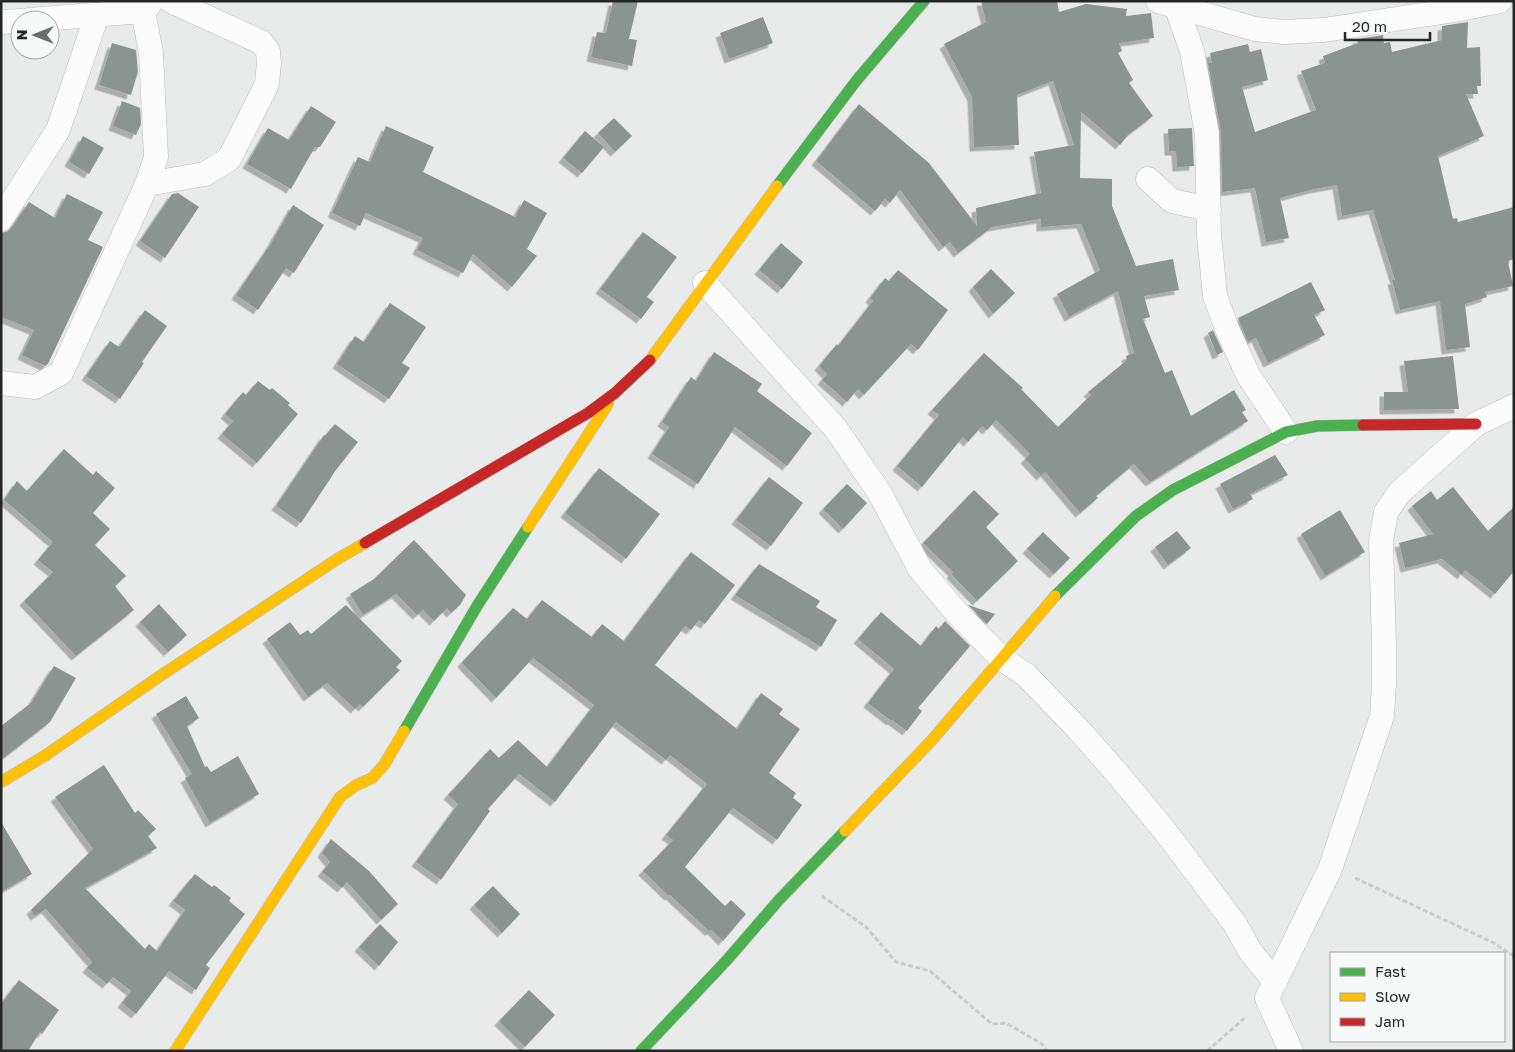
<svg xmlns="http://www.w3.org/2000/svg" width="1515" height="1052" font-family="'Golos Text',sans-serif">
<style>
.building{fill:#8c9491;filter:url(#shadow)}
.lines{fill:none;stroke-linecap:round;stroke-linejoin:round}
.street-casing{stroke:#babcbb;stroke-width:25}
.fast-casing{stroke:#babcbb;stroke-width:12}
.slow-casing{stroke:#babcbb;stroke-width:12}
.jam-casing{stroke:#babcbb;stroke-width:12}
.path{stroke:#cacbcb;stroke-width:3;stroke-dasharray:5 2.5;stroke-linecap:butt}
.street{stroke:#fcfcfc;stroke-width:24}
.fast{stroke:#4caf50;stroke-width:11}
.slow{stroke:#ffc107;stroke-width:11}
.jam{stroke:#c62828;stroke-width:11}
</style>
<defs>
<filter id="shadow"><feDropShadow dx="-4.5" dy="4.5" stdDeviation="0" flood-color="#0004"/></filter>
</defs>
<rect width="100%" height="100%" fill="#e9ebea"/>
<path class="building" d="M613 1H638L629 39 637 40 632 66 591 57 597 32 606 33Z
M981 1H1057L1059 12 1086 4 1127 9 1126 16 1151 13 1154 38 1119 43 1122 51 1118 53 1133 80 1129 83 1153 116 1128 135 1120 145 1081 112 1080 178 1112 179V206L1136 266 1173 259 1179 290 1144 296 1150 317 1143 319 1165 373 1172 370 1191 416 1234 390 1246 410 1242 412 1248 421 1150 482 1134 464 1096 496 1098 498 1080 513 1045 472 1041 476 1025 459 1030 454 996 420 987 430 982 426 968 442 963 437 922 487 897 466 939 415 932 410 984 353 1023 388 1021 389 1058 427 1091 395 1088 392 1127 360 1126 356 1134 353 1118 291 1069 317 1057 294 1100 270 1081 224 1041 227V219L992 227 958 253 950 242 943 247 900 190 890 203 885 199 875 211 816 161 859 104 929 163 977 226 976 208 1041 193 1034 152 1074 145 1053 81 1017 95 1019 145 974 147 972 97 944 44 986 22Z
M763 17 773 43 729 59 720 33Z
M1468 22 1467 48 1480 47 1481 86H1477L1478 94H1466L1484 136 1438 156 1453 219 1457 218 1458 222 1514 207V259L1508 261 1513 286 1485 292 1487 297 1465 304 1470 347 1446 350 1440 301 1400 310 1392 280H1395L1373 210 1342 216 1337 185 1314 189 1280 198 1289 238 1266 242 1255 188 1222 192 1221 132 1208 63H1212L1210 53 1248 44 1250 52 1261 49 1268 80 1242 87 1255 132 1316 110 1301 71 1325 63 1323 56 1358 43 1357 39 1383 35 1384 43 1390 42 1392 52 1442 40V26Z
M112 43 136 50 138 72 131 95 99 85Z
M122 101 140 108 141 124 136 135 113 126Z
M311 106 336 122 320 147H315L291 189 247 164 268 128 289 140Z
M614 118 632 136 615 152 598 133Z
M386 126 434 147 423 172 515 217 524 200 547 213 527 249 537 256 512 287 473 254 463 273 417 250 423 238 366 213 360 226 332 213 358 157 370 162Z
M1192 128 1194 166 1177 167 1176 151H1169L1168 129Z
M585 131 604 147 582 173 563 158Z
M83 136 104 148 89 174 69 162Z
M178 193 199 207 165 258 140 241 172 194Z
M67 194 103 212 88 240 103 247 48 364 45 366 22 355 34 330 1 317V233L8 231 12 227 29 202 55 218Z
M293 205 324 225 294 273 286 268 258 310 236 295 270 245Z
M643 232 677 257 647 297 654 302 641 319 600 289Z
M781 243 803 262 782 289 759 270Z
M991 269 1015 293 993 314 973 287Z
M898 270 948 310 918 350 911 344 864 395 858 389 847 402 822 380 827 374 819 366 837 344 838 346 873 301 870 298 885 278 889 281Z
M1311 282 1325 310 1314 315 1325 335 1268 363 1256 338 1248 342 1238 318Z
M390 303 426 327 402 363 410 368 389 399 337 364 355 336 364 342Z
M145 310 167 326 142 362 144 363 120 399 86 376 110 341 119 347Z
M1213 330 1223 352 1217 355 1208 333Z
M714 352 762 384 757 391 812 433 787 466 735 427 698 484 652 454 669 427 662 422 691 377 696 381Z
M1453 356 1459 409 1384 410V392H1408L1404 361Z
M258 381 270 390 272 388 290 403 288 405 298 414 257 463 222 434 233 421 225 414 243 392 246 395Z
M335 424 358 442 336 470 301 523 276 506 324 435 325 436Z
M64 449 93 475 96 471 115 488 93 513 110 529 95 545 126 576 115 586 134 610 76 656 24 601 53 572 38 560 53 542 4 500 17 481 27 491Z
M1275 455 1288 475 1250 494 1253 499 1233 509 1220 484Z
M599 468 660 514 626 559 565 513Z
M769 477 803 503 771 546 736 520Z
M847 484 867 503 843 529 823 509Z
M1453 487 1488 531 1514 507V571L1495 594 1465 570 1462 575 1442 559 1405 568 1399 543 1433 534 1412 506 1431 491 1437 500Z
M974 490 999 514 986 527 1018 561 977 601 951 574 953 572 923 543Z
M1340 510 1365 552 1325 576 1301 534Z
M1177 531 1191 548 1168 565 1155 547Z
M1043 532 1070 558 1054 574 1027 549Z
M414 540 466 595 460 605 451 613 447 608 434 621 423 610 417 615 396 594 363 615 350 594 374 579Z
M691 552 735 585 705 624 699 620 691 630 685 626 655 665 737 729 761 693 783 709 779 714 800 729 769 773 796 793 793 798 802 805 777 840 733 808 685 867 725 906 731 900 746 914 723 941 712 930 709 931 670 895 669 896 643 871 673 840 666 835 707 784 670 755 666 760 616 722 555 802 519 774 488 809 490 811 441 880 416 862 458 804 448 795 490 749 499 758 518 740 547 767 594 705 533 658 496 698 462 663 463 661 513 608 527 619 542 600 592 637 602 624 624 641Z
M759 564 820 601 816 607 837 620 821 647 735 595Z
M159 604 187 635 168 652 140 622Z
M346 605 402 661 396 667 400 670 363 707 360 704 355 709 327 683 308 697 267 639 290 622 300 635 308 630 311 634Z
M968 605 995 614 987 624Z
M881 612 921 646 936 626 939 629 945 621 970 646 918 708 922 711 907 731 892 720 891 721 868 703 894 669 858 639Z
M54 666 76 678 50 722 1 760V726L31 703Z
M186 696 199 718 187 726 205 767 207 766 211 772 238 756 259 794 210 823 185 778 192 774 156 714Z
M104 765 135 813 138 810 156 829 148 836 157 848 85 888 145 949 149 944 157 951 185 910 173 901 195 874 212 887 214 885 231 898 229 901 245 914 206 965 210 968 196 990 169 971 136 1014 122 1003 131 991 113 977 107 984 87 968 92 962 46 909 35 916 31 910 93 849 55 797Z
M1 822 32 874 1 892Z
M331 839 369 871 398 904 381 920 347 882 342 888 322 872 330 862 322 853Z
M493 886 520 914 502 933 474 905Z
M380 924 398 942 379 966 359 947Z
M19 980 59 1010 42 1034 40 1032 28 1051H1V1004Z
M529 990 555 1015 525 1047 499 1021Z"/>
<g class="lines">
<g class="street-casing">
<path id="street" d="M1158 1 1255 29 1284 32 1324 30 1455 10 1500 1
M1176 6 1192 51 1207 134 1209 235 1215 296 1228 331 1248 375 1286 432
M29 20 143 11 152 1
M1 22 20 21
M1148 179 1172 201 1209 209
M147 184 205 174 229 159 267 84 269 63 268 51 261 42 171 1
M1 219 58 130 97 15
M705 283 836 429 879 492 920 569 955 611 1001 658 1026 675 1079 730 1116 772 1165 831 1235 924 1250 951 1275 982
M1 383 35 387 61 373 147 184 156 157 151 53 143 11
M1291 1051 1267 998 1330 869 1382 716 1384 684V646L1381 541 1386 512 1399 493 1476 424 1514 406"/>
</g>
<g class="fast-casing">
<path id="fast" d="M777 186 856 81 924 1
M1055 596 1136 516 1173 490 1286 432 1317 426 1363 425
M404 731 477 606 528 527
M641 1051 727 960 778 901 845 831"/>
</g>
<g class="slow-casing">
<path id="slow" d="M650 360 777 186
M528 527 608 404
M1 782 46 755 160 676 339 558 365 543
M845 831 932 740 1055 596
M175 1051 340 797 355 786 372 778 384 765 404 731"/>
</g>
<g class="jam-casing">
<path id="jam" d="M1363 425 1476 424
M365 543 588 413 615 393 650 360"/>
</g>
<path class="path" d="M1355 878 1492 942 1514 956
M822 896 866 927 896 962 930 971 992 1024 1006 1023 1042 1044 1047 1051
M1207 1051 1246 1017"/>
<use href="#street" class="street"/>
<use href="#fast" class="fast"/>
<use href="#slow" class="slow"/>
<use href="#jam" class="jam"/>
</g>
<rect width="1515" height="1052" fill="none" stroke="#252626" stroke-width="5"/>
<rect x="1330" y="952" width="175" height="90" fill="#f5f9f8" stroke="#a2a5a4"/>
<rect x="1340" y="968" width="25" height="8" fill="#4caf50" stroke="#a2a5a4"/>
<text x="1375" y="977" font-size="15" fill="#252626">Fast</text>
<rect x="1340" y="993" width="25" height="8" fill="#ffc107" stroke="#a2a5a4"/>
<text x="1375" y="1002" font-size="15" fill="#252626">Slow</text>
<rect x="1340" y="1018" width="25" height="8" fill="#c62828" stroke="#a2a5a4"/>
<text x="1375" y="1027" font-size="15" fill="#252626">Jam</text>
<g transform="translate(35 35) rotate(270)"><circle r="24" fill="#f5f9f8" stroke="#a2a5a4"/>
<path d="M0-4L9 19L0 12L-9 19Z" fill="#6a6b6b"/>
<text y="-8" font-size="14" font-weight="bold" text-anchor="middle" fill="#252626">N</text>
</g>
<path d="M1345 32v8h85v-8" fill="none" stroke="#252626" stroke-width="2.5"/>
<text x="1352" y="32" font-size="15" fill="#252626" stroke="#f5f9f8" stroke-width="4" paint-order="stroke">20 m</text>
</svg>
